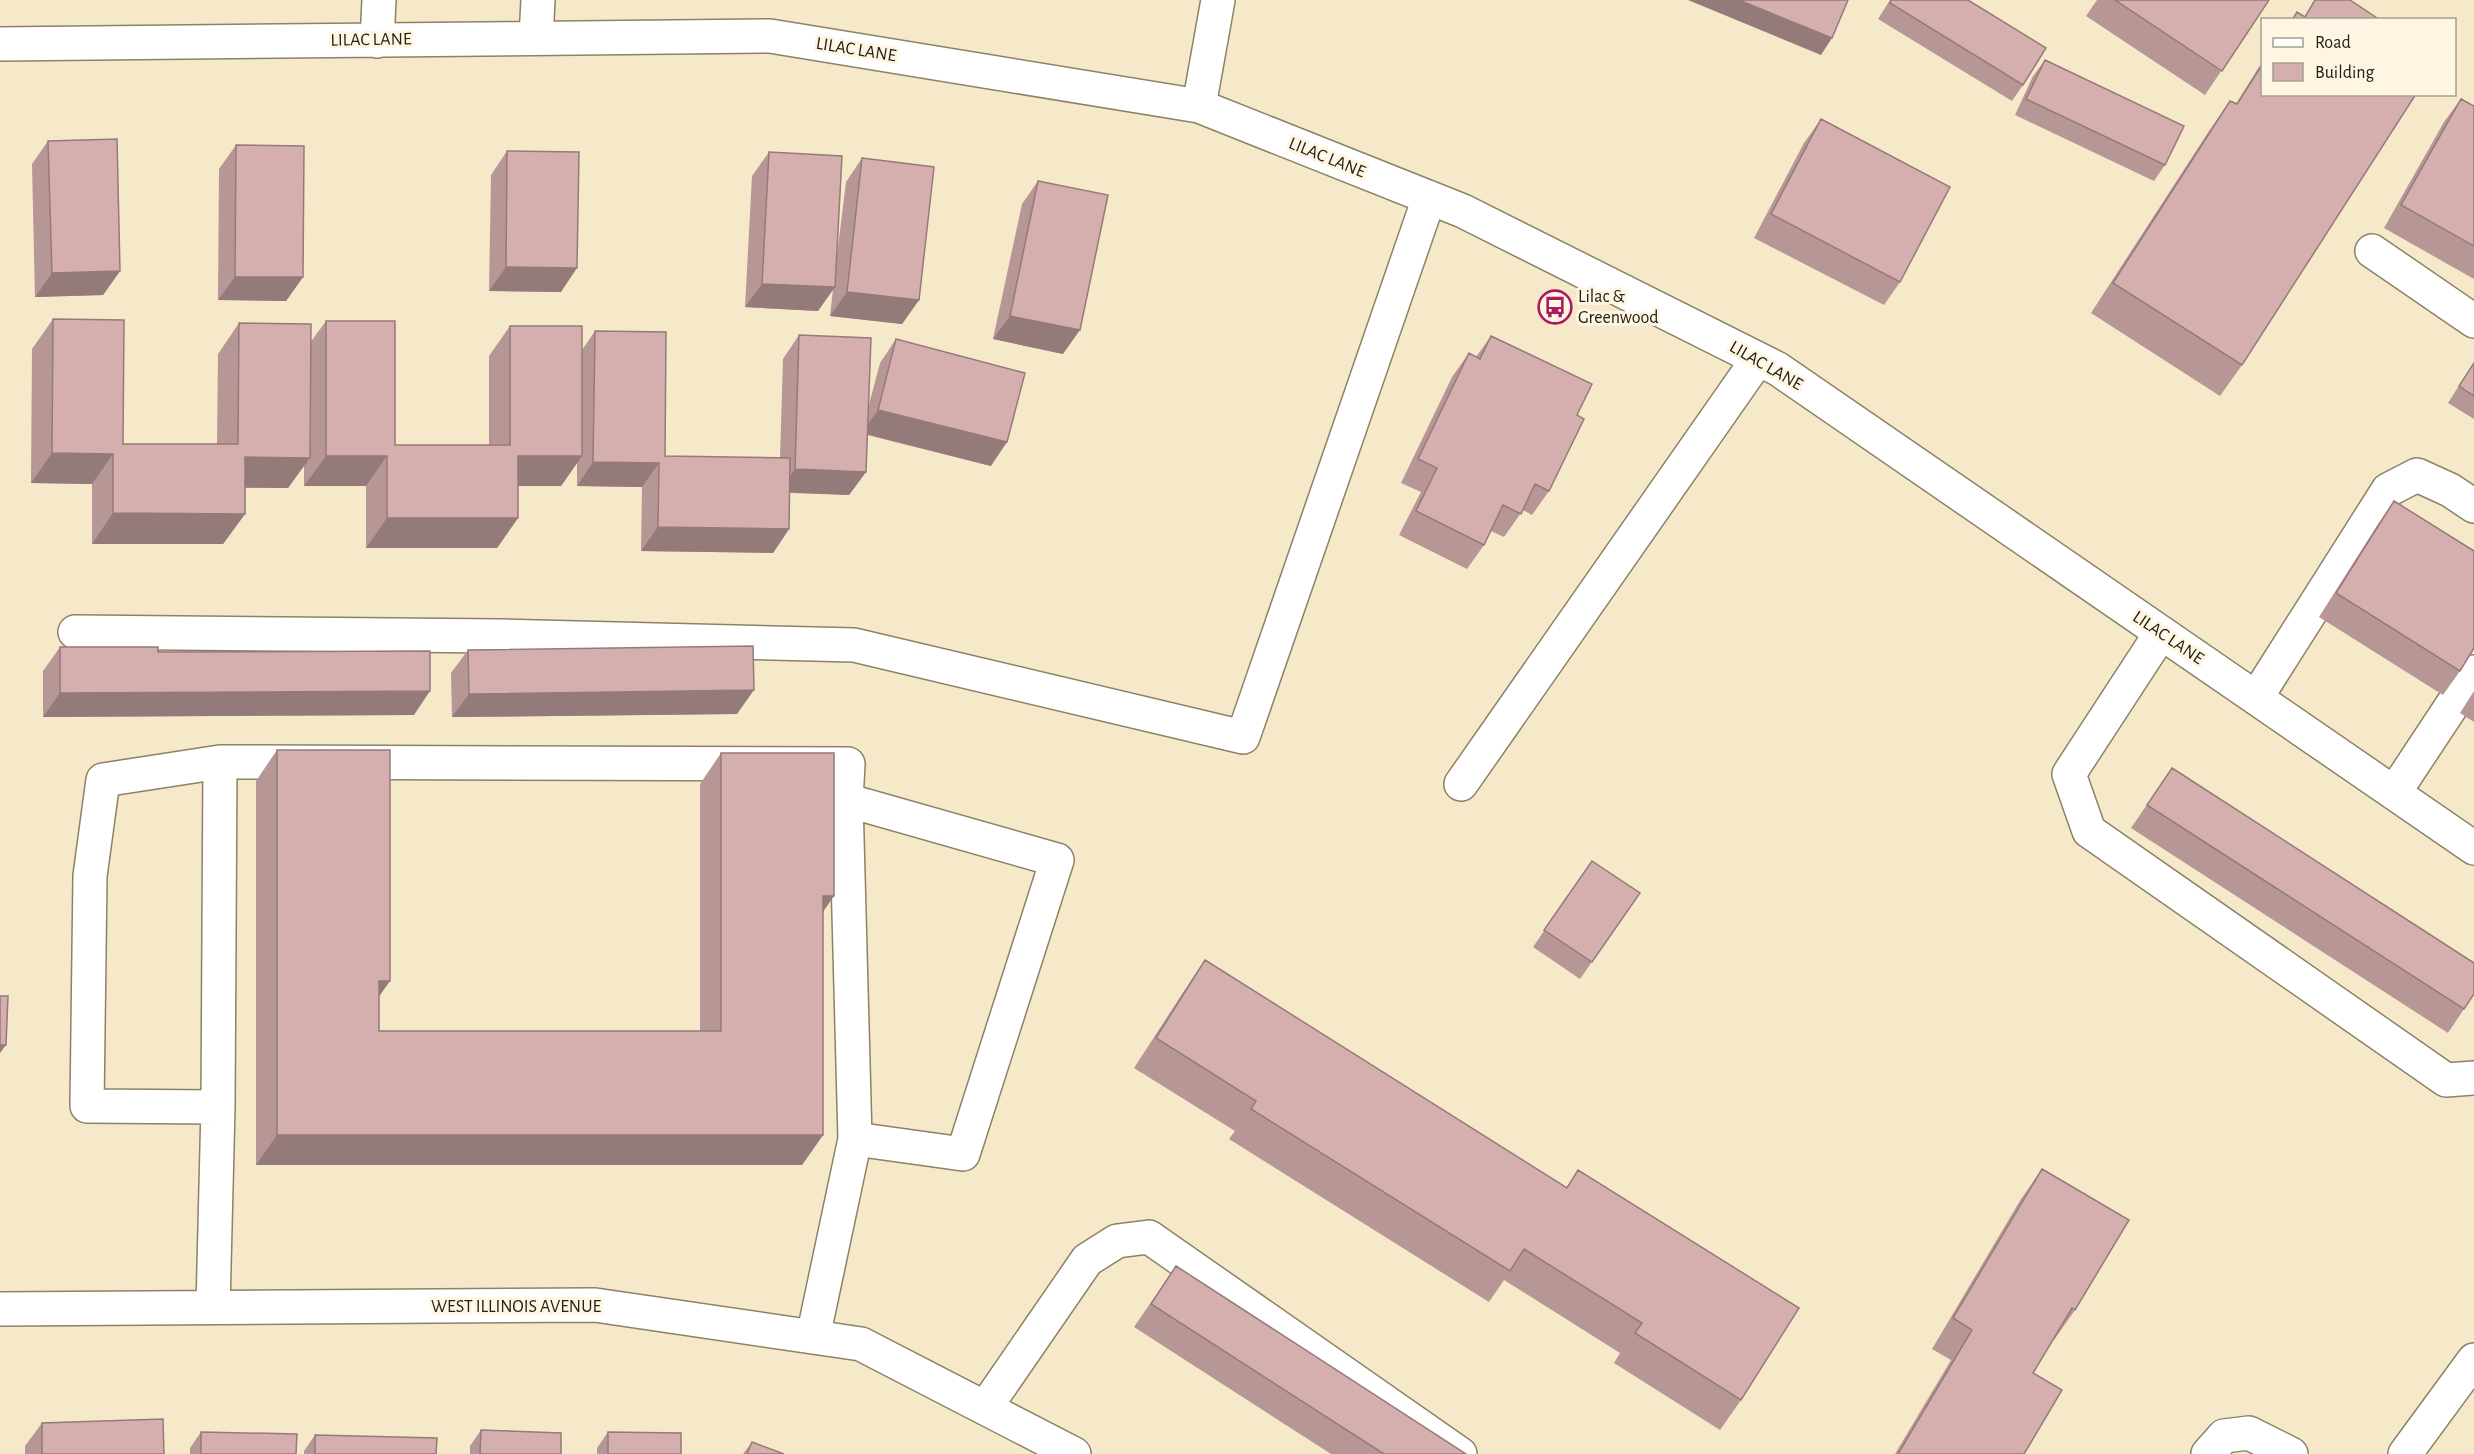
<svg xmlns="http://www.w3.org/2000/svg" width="2474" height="1454" font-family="'Alegreya Sans',sans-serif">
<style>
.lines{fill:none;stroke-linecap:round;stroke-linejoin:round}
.minor-casing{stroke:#8c8265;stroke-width:36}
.minor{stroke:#fff;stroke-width:33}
.wall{fill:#b79696}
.shaded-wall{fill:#957a7a}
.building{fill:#d5afae;stroke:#957a7a;stroke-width:1.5}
.labels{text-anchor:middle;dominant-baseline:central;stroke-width:6;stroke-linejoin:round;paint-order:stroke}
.street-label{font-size:18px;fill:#242014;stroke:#fef6e3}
.poi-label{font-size:18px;fill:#242014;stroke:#fef6e3;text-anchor:start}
</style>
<rect width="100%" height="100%" fill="#f5e9c9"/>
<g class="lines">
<g class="minor-casing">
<path id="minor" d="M536 38 538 0
M377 41 379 0
M0 44 770 36 1199 106 1463 211 1778 369 2474 848
M1199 106 1218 0
M2372 251 2474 321
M75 632 501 636 854 645 1243 737 1429 198
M2161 633 2069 774 2089 831 2446 1080 2474 1078
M2256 698 2388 490 2417 475 2450 490 2474 506
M1461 784 1758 359
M2394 793 2474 672
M218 1107 87 1106 90 876 103 780 220 762
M213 1307 218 1107 220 762 848 764 846 800
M0 1309 595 1305 861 1344 1074 1454
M813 1337 855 1139 963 1154 1057 860 846 800 855 1139
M985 1408 1087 1260 1117 1241 1149 1237 1460 1454
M2208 1454 2224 1436 2249 1433 2291 1454
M2405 1454 2474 1360"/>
</g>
<use href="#minor" class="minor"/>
</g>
<path class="wall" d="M1890 0H1968L2023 85 2012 101 1878 19Z
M2097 0H2269L2205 95 2086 16Z
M2045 60 2165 165 2154 181 2015 115 2033 76Z
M2262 62V94L2242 365 2220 396 2091 313 2209 131 2230 101 2236 104Z
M2461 99 2474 106V279L2384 228 2444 122Z
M1821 119 1900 282 1884 305 1754 238 1804 143Z
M48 141 120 271 103 295 35 297 32 164Z
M236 145 303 277 286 301 218 300 219 169Z
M507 151 561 292 489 291 491 175Z
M769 152 835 271 846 182 862 158 919 300 902 324 830 316 833 289 818 311 745 307 752 176Z
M1038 181 1063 354 993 339 1022 204Z
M53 319 123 444H217L218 354 239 323 310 343 326 321 395 445H489V356L510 326 582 350 595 331 665 456 780 458 783 359 799 335 868 408 880 363 896 339 991 466 867 435 866 472 849 495 790 493 789 529 773 553 641 551 642 487 577 486V463L561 486H518V518L497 548H366V486H304V465L288 488H245V514L223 544H92V484L31 483 32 349Z
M1491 336 1577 415 1549 491 1532 515 1523 510 1504 537 1491 531 1484 545 1467 569 1399 535 1421 492 1401 483 1452 377 1469 353 1476 357Z
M2474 362V419L2448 403Z
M2394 501 2460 671 2443 695 2319 617 2378 524Z
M60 647 158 652 414 715 43 717V671Z
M468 650 737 714 452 717 451 673Z
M2474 691V722L2460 713Z
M277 750 379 997V1031H700V784L721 753 823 912V1135L802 1165H256V781Z
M2172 768 2464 1009 2448 1033 2131 828Z
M1592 861 1640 893 1580 979 1533 947Z
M1205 960 1566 1188 1578 1170 1741 1400 1720 1430 1614 1363 1620 1353 1504 1280 1489 1302 1229 1139 1235 1131 1134 1068 1184 991Z
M2042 1169 2075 1310 2054 1340H2053L2033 1373 2024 1454H1895L1951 1360 1932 1349 2021 1199Z
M1176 1266 1466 1454H1331L1134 1327Z
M42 1423 164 1454H25V1446Z
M481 1430 561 1454H470V1446Z
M201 1432 296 1454H190V1448Z
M608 1432 681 1454H597V1448Z
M315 1435 436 1454H304V1451Z
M752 1442 784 1454H743Z"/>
<path class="shaded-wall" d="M1688 0H1739L1832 38 1821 55Z
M506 267 577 268 561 292 489 291Z
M120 271 103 295 35 297 52 273Z
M235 277H303L286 301 218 300Z
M762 284 835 287 818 311 745 307Z
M847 292 919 300 902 324 830 316Z
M1010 316 1080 330 1063 354 993 339Z
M878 410 1007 442 991 466 862 433Z
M52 453 113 454 92 484 31 483Z
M326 456H387L366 486H304Z
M518 456H582L561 486H497Z
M245 457 310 458 288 488 224 487Z
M593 462 659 463 642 487 577 486Z
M795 469 866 472 849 495 779 492Z
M113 513 245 514 223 544H92Z
M387 518H518L497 548H366Z
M658 527 789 529 773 553 641 551Z
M754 690 737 714 452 717 469 694Z
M430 691 414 715 43 717 60 693Z
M823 896H834L813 926Z
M379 981H390L369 1011Z
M0 1045H6L0 1053Z
M277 1135H823L802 1165H256Z"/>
<path class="building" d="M1739 0H1848L1832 38Z
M1891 0H1968L2046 48 2023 85 1890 3Z
M2115 0H2269L2222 71Z
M2315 0H2350L2380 20H2292L2297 12 2305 17Z
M2045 60 2184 126 2165 165 2026 99Z
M2262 65V94H2416L2242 365 2113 283 2230 101 2237 104Z
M2461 99 2474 106V246L2401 205Z
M1821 119 1950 187 1900 282 1771 214Z
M117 139 120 271 52 273 48 141Z
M236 145 304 146 303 277H235Z
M507 151 579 152 577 268 506 267Z
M769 152 842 156 835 287 762 284Z
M862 158 934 167 919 300 847 292Z
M1038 181 1108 195 1080 330 1010 316Z
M53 319 124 320 123 444H238L239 323 311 324 310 458 245 457V514L113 513V454L52 453Z
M326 321H395V445H510V326H582V456H518V518H387V456H326Z
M595 331 666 332 665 456 790 458 789 529 658 527 659 463 593 462Z
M799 335 871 338 866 472 795 469Z
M1491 336 1592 384 1577 415 1584 419 1549 491 1535 484 1521 514 1503 505 1484 545 1416 511 1437 468 1418 459 1469 353 1480 359Z
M896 339 1025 373 1007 442 878 410Z
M2474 363V396L2459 386Z
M2394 501 2474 551V648L2460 671 2336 593Z
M753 646 754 690 469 694 468 650Z
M60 647H158V652L430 651V691L60 693Z
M277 750H390V981H379V1031H721V753H834V896H823V1135H277Z
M2172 768 2474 963V994L2464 1009 2147 805Z
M1592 861 1640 893 1592 962 1544 930Z
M1205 960 1567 1188 1578 1170 1799 1308 1741 1400 1635 1333 1642 1323 1524 1249 1510 1271 1251 1109 1256 1101 1156 1038Z
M0 996H8L6 1045H0Z
M2042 1169 2129 1220 2075 1310 2072 1308 2033 1373 2062 1390 2024 1454H1898L1972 1330 1953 1318Z
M1176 1266 1466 1454H1384L1151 1304Z
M163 1419 164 1454H42V1423Z
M481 1430 561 1433V1454H480Z
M201 1432 297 1434 296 1454H201Z
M608 1432 681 1433V1454H608Z
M315 1435 437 1438 436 1454H315Z
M752 1442 784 1454H747Z"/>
<defs>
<g id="bus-ring" transform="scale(1.725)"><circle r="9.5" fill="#fef6e3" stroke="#a91c5e" stroke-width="1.5"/><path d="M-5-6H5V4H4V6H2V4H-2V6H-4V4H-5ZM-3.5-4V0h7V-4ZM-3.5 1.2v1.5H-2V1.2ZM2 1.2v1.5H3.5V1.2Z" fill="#a91c5e"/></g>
</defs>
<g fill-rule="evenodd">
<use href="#bus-ring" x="1555" y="307"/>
</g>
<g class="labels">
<g class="street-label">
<text transform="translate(371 40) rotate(-1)">LILAC LANE</text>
<text transform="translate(856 50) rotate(9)">LILAC LANE</text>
<text transform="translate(1327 158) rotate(22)">LILAC LANE</text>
<text transform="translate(1766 366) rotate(30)">LILAC LANE</text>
<text transform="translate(2168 638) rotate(34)">LILAC LANE</text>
<text x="516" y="1307">WEST ILLINOIS AVENUE</text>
</g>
<g class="poi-label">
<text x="1578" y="297">Lilac &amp;<tspan x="1578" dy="21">Greenwood</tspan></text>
</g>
</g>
<rect x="2261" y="18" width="195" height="78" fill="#fef6e3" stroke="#a7a090" stroke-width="1.5"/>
<rect x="2273" y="38" width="30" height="9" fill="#ffffff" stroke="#a7a090" stroke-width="1.5"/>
<text x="2315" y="48" font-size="18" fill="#242014">Road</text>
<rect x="2273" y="63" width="30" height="18" fill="#d5afae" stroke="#a7a090" stroke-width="1.5"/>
<text x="2315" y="78" font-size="18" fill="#242014">Building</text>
</svg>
